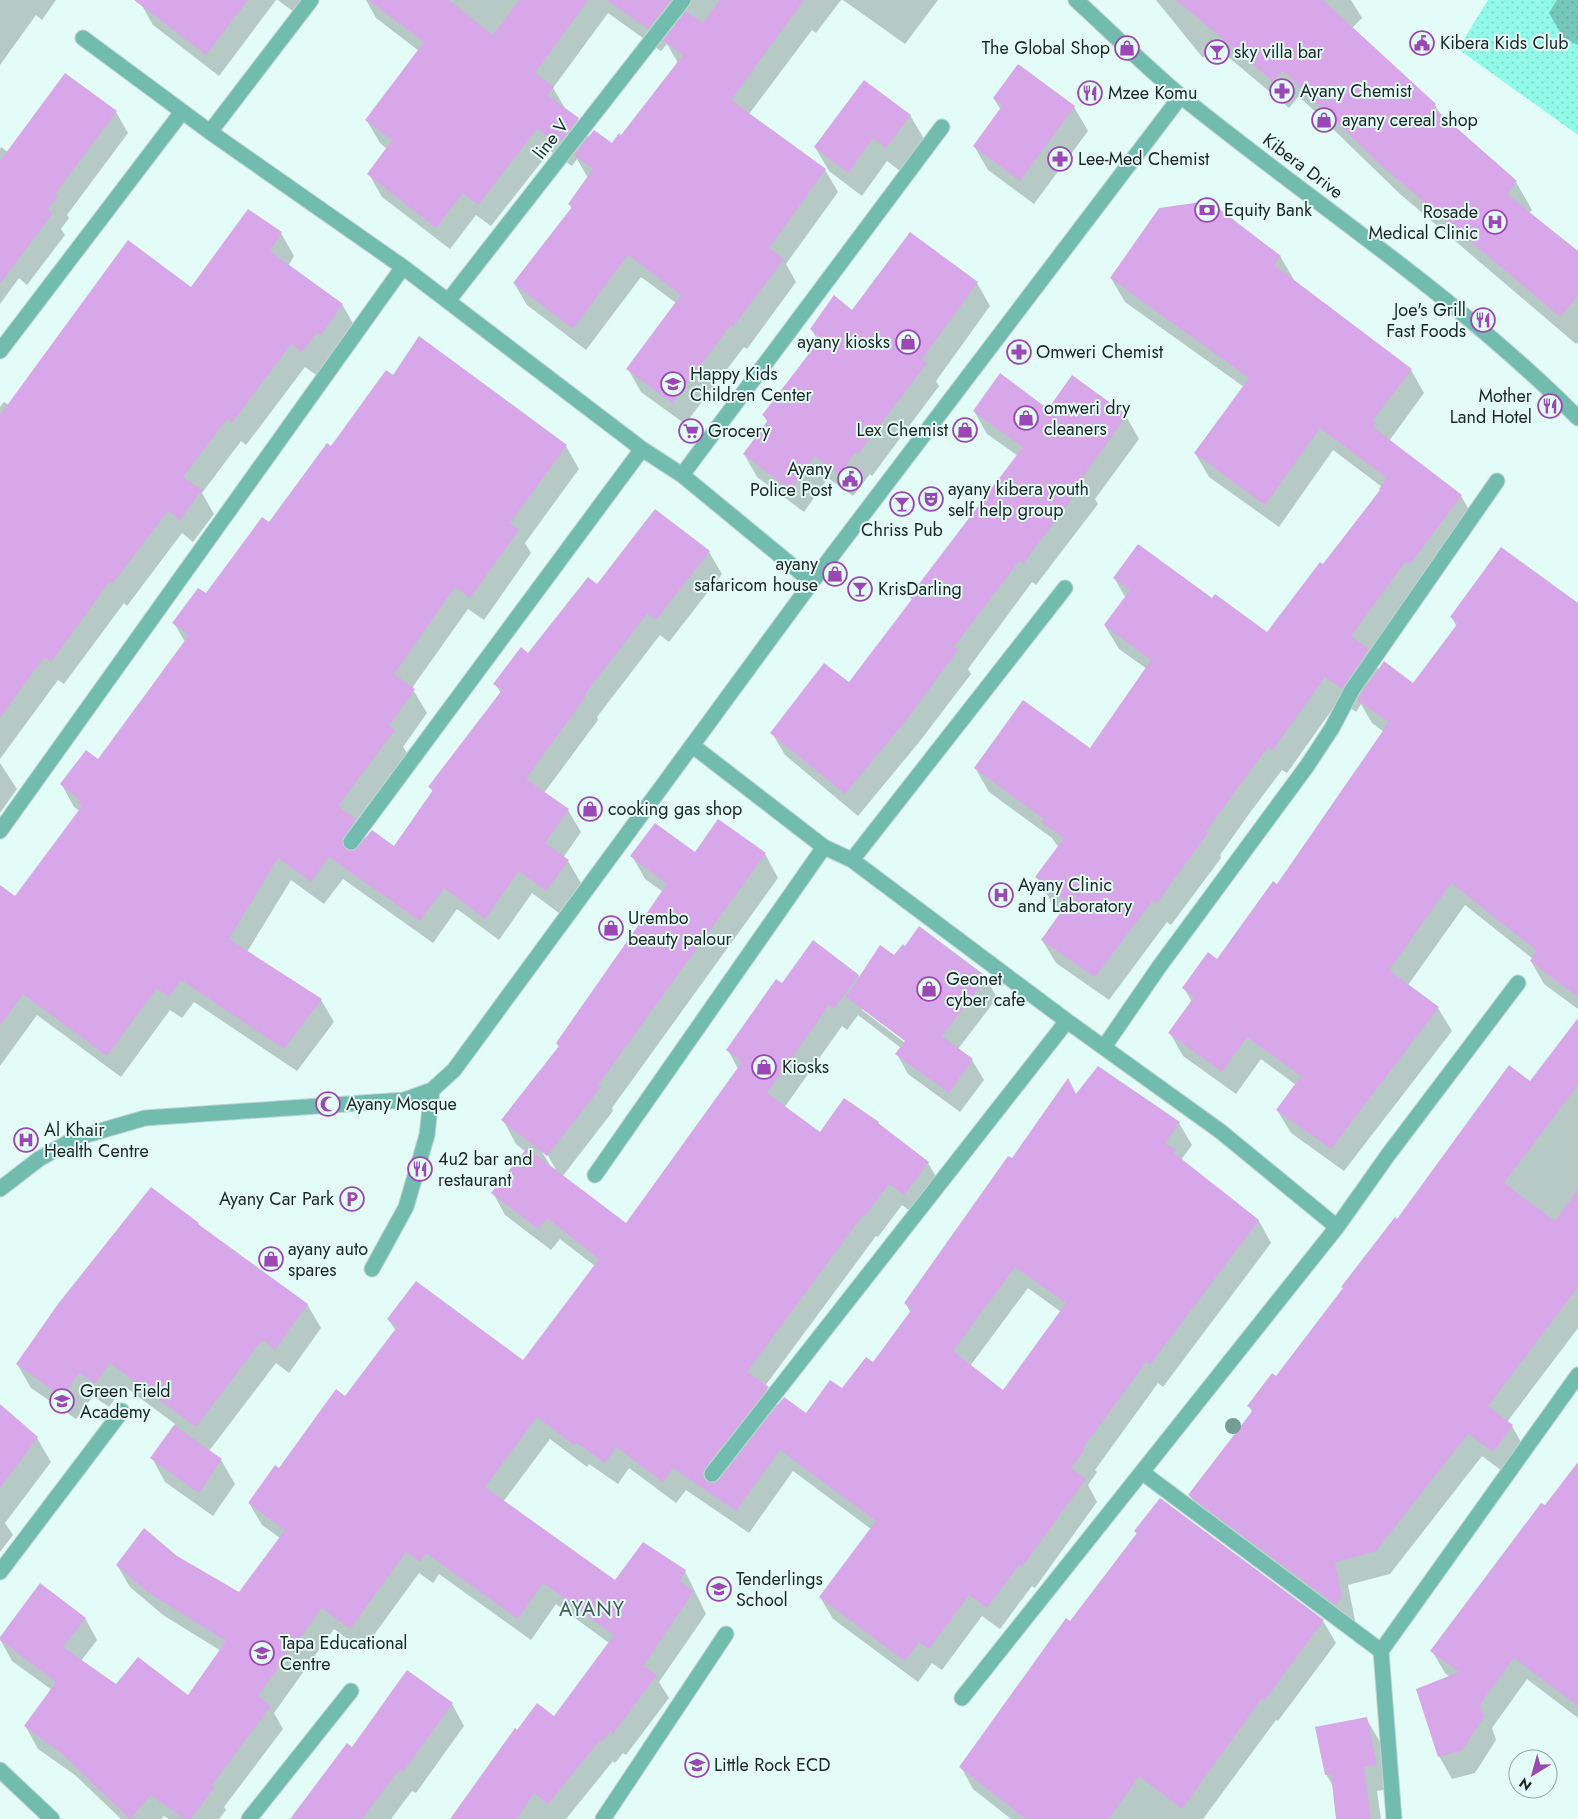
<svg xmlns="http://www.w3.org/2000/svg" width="1578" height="1819" font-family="Jost,sans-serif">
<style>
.park{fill:url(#park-dots)}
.shadow{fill:#0003;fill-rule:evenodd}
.building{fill:#d8a7ea;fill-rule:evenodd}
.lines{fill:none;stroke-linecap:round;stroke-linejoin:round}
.minor-casing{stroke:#c0d5d1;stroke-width:17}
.minor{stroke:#72bbaf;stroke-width:15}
.tree{fill:#769c96}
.labels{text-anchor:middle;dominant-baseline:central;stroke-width:4;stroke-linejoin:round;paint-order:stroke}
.poi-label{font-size:18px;fill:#1d2624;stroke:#e4fcf7;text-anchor:start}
.street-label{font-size:18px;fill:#1d2624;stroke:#e4fcf7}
.quarter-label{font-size:20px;letter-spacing:1px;fill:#455955;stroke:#e4fcf7}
</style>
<defs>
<pattern id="park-dots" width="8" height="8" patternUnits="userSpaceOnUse" patternTransform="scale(1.25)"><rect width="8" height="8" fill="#91f9e8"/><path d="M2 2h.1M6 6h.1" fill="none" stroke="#7dd5c7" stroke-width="1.8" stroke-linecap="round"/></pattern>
</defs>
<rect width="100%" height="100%" fill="#e4fcf7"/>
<path class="park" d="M1488 0H1578V135L1458 49Z"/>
<path class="shadow" d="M0 0H56L42 20 36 15 0 65Z
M143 0H276L219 76 153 25 141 4Z
M278 0H305L295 13Z
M366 0H841L816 33 812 30 749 114 825 170 838 192 786 264 796 282 747 349 744 347 685 424 641 392 628 369 676 303 641 277 586 350 527 305 514 283 572 209 569 204 588 178 577 159 572 166 550 151 491 226 476 215 450 249 382 197 369 174 387 149 380 143 367 121 419 51 376 18ZM608 13 661 51 667 44 678 63 622 137 612 145 589 138 578 119 566 110 553 88Z
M843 0H938L905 44Z
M1156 0H1351L1362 18 1352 28 1435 105 1441 115 1516 182 1532 210 1529 213 1578 252V342L1576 344 1400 194 1305 102 1298 97 1289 108 1214 45 1203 58Z
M1557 0H1578V45L1563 37 1549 13Z
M1018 66 1074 107 1088 131 1034 204 988 170 974 146 1001 110 994 99Z
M116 112 128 133 67 215 69 218 61 229 65 235 27 285 19 278 0 304V149L1 147 8 152Z
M910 115 924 139 900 171 887 161 862 196 829 171 815 147Z
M281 233 294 256 288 266 342 304 355 327 334 357 331 355 316 375 305 367 246 445 241 441 202 493 214 514 193 542 182 533 127 606 124 603 64 684 58 680 0 759V407L4 402 9 405Z
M910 233 977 283 990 306 936 381 939 386 872 476 870 474 853 496 828 478 804 512 757 477 744 454 768 423 764 416 819 342 811 329 852 311Z
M1280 256 1294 280 1411 370 1424 393 1389 441 1461 496 1475 520 1369 653 1379 670 1413 684 1457 627 1451 617 1578 616V1009L1544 984 1531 961 1533 959 1465 905 1408 985 1438 1008 1452 1031 1344 1171 1291 1133 1277 1110 1296 1085 1261 1059 1236 1094 1183 1056 1170 1033 1192 1002 1184 988 1218 961 1277 886 1384 732 1372 723 1361 704 1356 712 1339 700 1287 773 1282 770 1249 814 1220 855 1221 858 1171 925 1167 922 1109 1000 1056 963 1042 940 1063 911 1051 901 1037 877 1059 848 1052 838 989 792 975 768 1090 750 1147 669 1119 649 1105 626 1126 598 1114 578 1212 600 1268 634 1381 491 1382 487 1333 450 1279 527 1209 477 1195 453 1244 387 1125 302 1111 278Z
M420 338 566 446 579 469 525 543 531 553 484 620 468 609 412 688 427 713 403 747 407 753 356 821 366 839 394 847 433 792 430 787 501 693 495 684 529 655 597 586 709 552 722 574 669 642 660 635 597 717 598 720 544 793 568 810 581 832 563 858 568 861 581 883 559 913 532 893 499 940 457 909 433 943 343 879 324 904 291 880 247 952 321 1000 334 1022 297 1071 194 1002 182 1018 170 1010 121 1077 37 1015 0 1066V909L15 898 80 811 74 807 62 785 99 761 185 642 174 623 206 595 270 524 393 376Z
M974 411H1048L1126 416 1139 439 1095 499 1098 504 1036 585 1032 582 968 669 971 674 920 741 858 816 785 755 772 733 849 683 912 600 911 597 1018 456 987 434Z
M0 763 17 789 0 813Z
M765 854 778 878 612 1108 613 1111 562 1177 626 1225 738 1069 728 1050 782 985 858 975 860 978 894 957 986 978 997 998 958 1049 972 1060 984 1080 960 1112 908 1074 897 1054 901 1048 858 1015 847 1030 842 1026 784 1108 820 1134 878 1123 881 1127 928 1163 941 1185 917 1216 902 1205 878 1237 876 1236 765 1386 778 1406 806 1414 842 1390 873 1363 911 1313 905 1303 1012 1160 1077 1096 1179 1123 1192 1145 1181 1160 1259 1221 1271 1243 1163 1387 1158 1383 1095 1470 1097 1472 1088 1485 1097 1502 1035 1588 1032 1586 1000 1629 982 1616 942 1670 932 1663 918 1682 833 1619 820 1597 871 1529 793 1471 749 1533 686 1490 676 1503 629 1468 618 1484 589 1464 587 1467 550 1439 503 1502 616 1582 685 1571 706 1614 659 1682 669 1698 626 1755 623 1753 615 1763 613 1761 566 1819H452L517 1732 555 1718 609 1643 556 1604 531 1640 439 1574 433 1583 419 1573 363 1650 334 1629 274 1713 283 1729 224 1807 226 1810 219 1819H169L164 1816 161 1819H121L75 1775 38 1749 26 1727 52 1690 12 1661 0 1639 85 1618 97 1640 81 1661 116 1686 188 1696 221 1651 163 1615 130 1587 117 1565 176 1557 239 1593 280 1538 262 1525 249 1503 346 1398 396 1331 388 1319 524 1362 595 1266 560 1239 551 1250 505 1215 493 1193 526 1152 516 1144 503 1120 559 1047 557 1043 663 892 645 879 632 856ZM862 1007 911 1044 909 1046 862 1010ZM545 1150 556 1170H553L542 1152ZM1028 1288 1061 1312 1004 1392 970 1366Z
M1578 1020V1328L1507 1422 1512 1426 1525 1449 1506 1474 1482 1456 1390 1574 1348 1585 1355 1621 1349 1628 1203 1519 1190 1495 1252 1412 1249 1406 1277 1378 1397 1220 1530 1083Z
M198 1224 201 1228 307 1304 321 1328 289 1373 276 1363 209 1451 221 1460 235 1484 213 1516 165 1482 152 1458 175 1424 124 1386 109 1407 93 1396 76 1419 31 1388 17 1364Z
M0 1406 37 1438 51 1462 5 1523 13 1535 0 1552Z
M1578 1464V1718L1527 1679 1492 1728 1496 1740 1475 1773 1452 1779 1439 1756 1450 1677 1445 1673 1432 1651Z
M1161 1499 1323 1621 1336 1643 1278 1721 1276 1720 1203 1819H1011L973 1789 961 1767 1137 1534 1135 1531Z
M452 1704 464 1726 416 1793 412 1791 391 1819H297L352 1749Z
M1366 1718 1380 1742 1390 1789 1377 1791 1381 1819H1338L1334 1788 1326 1774Z"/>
<path class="building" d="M134 0H248L206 55Z
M368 0H449L493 35 519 0H588L535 73 554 87 547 95 579 118 558 144 537 129 478 205 463 193 436 228 367 174 392 140 365 120 424 42Z
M607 0H671L648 29Z
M720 0H804L731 100 826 169 769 248 784 259 733 327 731 325 672 403 626 369 681 295 628 255 573 329 513 283 572 207 568 204 593 169 574 155 594 130 612 143 619 133 621 135 683 55 663 40 686 11 703 23Z
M1176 0H1323L1436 104 1433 107 1517 181 1507 194 1578 251V296L1560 317 1384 168 1288 75 1282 71 1273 81Z
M1018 64 1075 106 1020 181 973 146 1002 106 993 98Z
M65 73 117 111 55 194 58 196 48 209 53 213 0 284V161Z
M864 80 911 115 886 148 873 138 848 173 814 147Z
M1209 201 1281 256 1274 265 1412 369 1373 420 1376 423 1373 427 1462 495 1410 564 1406 561 1351 636 1369 649 1342 689 1325 677 1273 750 1268 747 1236 790 1206 832 1208 833 1157 903 1153 900 1095 977 1041 940 1068 902 1035 877 1064 838 1041 822 1044 819 974 768 1023 700 1090 748 1151 660 1104 625 1130 590 1113 578 1138 544 1212 598 1215 594 1267 632 1320 562 1323 564 1380 490 1379 489 1387 478 1320 428 1265 505 1194 453 1249 378 1110 278 1159 208Z
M248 209 282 232 270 251 343 304 321 335 317 333 302 352 291 344 232 423 227 419 183 477 202 490 180 520 168 511 113 583 110 581 51 662 44 657 0 718V415L128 240 191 287Z
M910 232 978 282 922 359 927 363 858 454 856 452 839 474 815 456 790 490 743 454 768 420 762 415 821 338 810 329 834 295 852 310Z
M419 336 567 445 510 523 519 530 470 598 455 587 394 674 415 689 389 726 395 730 338 806 356 819 342 840 346 850H355L372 830 394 846 433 790 428 787 502 690 493 684 521 647 528 653 588 577 597 584 655 509 710 551 656 620 647 614 584 695 586 696 526 779 569 809 545 843 569 860 546 891 519 871 485 919 444 888 420 921 329 857 311 882 278 858 229 939 322 999 284 1049 181 980 169 997 157 988 107 1056 23 994 0 1026V885L15 896 82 806 78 803 80 800 60 784 86 750 98 759 189 635 172 623 198 588 206 593 262 517 269 522 327 443 331 446 386 370 393 375Z
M1000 373 1048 409 1072 375 1127 415 1082 478 1085 481 1023 564 1019 561 954 647 958 650 907 719 845 794 770 733 824 663 849 682 912 599 909 597 1023 447 973 411Z
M1501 547 1578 603V997L1530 961 1537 951 1451 883 1389 970 1439 1007 1331 1149 1276 1110 1301 1076 1247 1037 1222 1072 1168 1033 1194 997 1182 988 1208 952 1217 959 1273 881 1277 884 1389 722 1357 700 1360 695 1384 661 1413 683 1458 623 1450 617Z
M718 819 766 853 598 1085 601 1087 547 1156 501 1120 559 1046 556 1043 667 884 630 856 655 823 695 852Z
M919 926 987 977 942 1036 973 1059 949 1093 895 1054 905 1041 846 997 880 945 894 955 903 944 905 946Z
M813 940 859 975 834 1009 829 1005 767 1093 820 1132 844 1098 879 1122 878 1123 929 1162 904 1195 889 1184 865 1216 863 1215 747 1372 769 1387 705 1468 703 1477 707 1482 715 1483 719 1480 784 1397 806 1413 830 1380 842 1388 866 1357 873 1362 912 1309 904 1303 1008 1156 1012 1158 1068 1078 1076 1094 1098 1066 1180 1122 1165 1143 1176 1150 1174 1153 1259 1220 1150 1365 1146 1362 1083 1448 1085 1449 1071 1468 1086 1479 1022 1567 1019 1565 987 1608 969 1595 929 1649 919 1642 905 1661 819 1597 876 1521 780 1450 736 1511 673 1468 663 1482 616 1447 605 1463 577 1443 574 1445 537 1417 485 1487 615 1580 643 1542 686 1570 680 1581 694 1591 643 1666 657 1675 613 1734 610 1731 602 1742 600 1740 548 1804 534 1793 517 1819H450L515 1728 517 1730 537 1703 554 1716 614 1635 543 1583 518 1619 426 1553 420 1562 406 1552 350 1629 322 1608 258 1696 271 1706 212 1785 215 1787 191 1819H184L151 1795 130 1819 61 1753 24 1726 56 1682 0 1640V1637L40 1583 86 1618 63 1647 116 1684 138 1657 188 1695 226 1641 149 1593 116 1565 144 1528 177 1556 239 1592 285 1530 248 1503 275 1465 279 1468 336 1389 345 1396 397 1327 387 1319 416 1281 523 1360 599 1259 547 1218 538 1229 491 1193 527 1148 626 1223 742 1062 726 1050 776 979 782 983ZM1015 1267 1066 1303 1003 1390 953 1351Z
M1578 1018V1085L1504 1183 1555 1221 1578 1189V1287L1488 1406 1513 1425 1493 1452 1468 1434 1376 1551 1335 1562 1342 1597 1336 1605 1188 1495 1253 1410 1247 1406 1272 1373 1276 1376 1343 1288 1341 1287 1395 1217 1397 1219 1509 1065 1530 1081Z
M151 1187 199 1223 198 1224 308 1304 275 1350 262 1340 196 1427 110 1363 95 1384 79 1373 62 1397 16 1364 58 1304Z
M0 1404 38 1437 0 1488Z
M174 1425 222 1459 199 1493 150 1458Z
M1578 1462V1706L1514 1658 1480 1704 1484 1717 1462 1750 1438 1757 1416 1689 1459 1672 1430 1651 1541 1503 1545 1505Z
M1160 1498 1324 1620 1265 1700 1262 1698 1182 1809 1139 1776 1109 1819H1026L959 1767 1066 1618 1070 1621 1137 1533 1134 1531Z
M407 1670 453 1703 403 1772 399 1770 362 1819H290L347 1743 352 1747Z
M1367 1717 1377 1765 1364 1767 1371 1819H1336L1331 1774 1325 1775 1315 1727Z"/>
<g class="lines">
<g class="minor-casing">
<path id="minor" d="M1076 0C1111 32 1145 66 1182 97 1314 204 1458 297 1578 418
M83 38 210 132 403 267 642 449 682 475 812 582
M210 132 311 0
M448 301 683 0
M0 351 182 112
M682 475 942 127
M693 746 824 847 852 860 1067 1021 1220 1131 1337 1227
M0 831 403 267
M351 842 642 449
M852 860 1065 588
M1104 1047 1159 967 1307 766 1332 728 1352 690 1497 481
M595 1175 824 847
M0 1189 39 1159 76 1138 145 1118 404 1100 432 1090 454 1070 812 582 1181 96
M372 1269 406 1207 427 1135 432 1090
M1143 1473 1381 1651
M712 1474 1067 1021
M0 1572 122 1411
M962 1698 1337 1227 1388 1155 1518 983
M0 1770 52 1819
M249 1819 351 1691
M603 1819 726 1634
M1394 1819 1381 1651 1578 1375"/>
</g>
<use href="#minor" class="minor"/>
</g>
<circle class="tree" cx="1233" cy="1426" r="8"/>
<defs>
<g id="civic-ring" transform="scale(1.25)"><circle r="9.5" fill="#e4fcf7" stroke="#9b47b5" stroke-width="1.5"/><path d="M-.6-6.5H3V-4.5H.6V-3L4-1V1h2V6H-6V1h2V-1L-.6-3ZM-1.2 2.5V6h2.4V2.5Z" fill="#9b47b5"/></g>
<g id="shop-ring" transform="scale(1.25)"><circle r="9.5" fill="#e4fcf7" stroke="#9b47b5" stroke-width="1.5"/><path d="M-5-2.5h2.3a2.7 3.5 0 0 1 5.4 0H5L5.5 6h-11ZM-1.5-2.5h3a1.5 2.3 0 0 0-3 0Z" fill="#9b47b5"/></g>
<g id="bar-ring" transform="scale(1.25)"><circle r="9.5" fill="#e4fcf7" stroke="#9b47b5" stroke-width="1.5"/><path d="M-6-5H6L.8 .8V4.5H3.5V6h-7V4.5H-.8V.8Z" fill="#9b47b5"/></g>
<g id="pharmacy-ring" transform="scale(1.25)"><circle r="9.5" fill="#e4fcf7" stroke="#9b47b5" stroke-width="1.5"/><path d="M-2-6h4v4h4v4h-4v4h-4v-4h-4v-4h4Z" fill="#9b47b5"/></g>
<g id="restaurant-ring" transform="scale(1.25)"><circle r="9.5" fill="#e4fcf7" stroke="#9b47b5" stroke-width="1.5"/><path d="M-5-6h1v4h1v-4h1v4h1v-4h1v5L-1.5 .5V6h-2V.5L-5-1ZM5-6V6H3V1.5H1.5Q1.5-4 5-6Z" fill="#9b47b5"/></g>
<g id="bank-ring" transform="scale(1.25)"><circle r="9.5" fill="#e4fcf7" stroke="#9b47b5" stroke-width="1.5"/><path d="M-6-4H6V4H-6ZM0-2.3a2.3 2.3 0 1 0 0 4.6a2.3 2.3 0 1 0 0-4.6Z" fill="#9b47b5"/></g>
<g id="hospital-ring" transform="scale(1.25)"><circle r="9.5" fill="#e4fcf7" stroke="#9b47b5" stroke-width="1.5"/><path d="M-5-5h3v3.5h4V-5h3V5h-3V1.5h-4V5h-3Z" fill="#9b47b5"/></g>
<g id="school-ring" transform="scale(1.25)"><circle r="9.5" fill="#e4fcf7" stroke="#9b47b5" stroke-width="1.5"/><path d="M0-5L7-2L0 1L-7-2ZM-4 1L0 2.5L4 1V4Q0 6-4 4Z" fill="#9b47b5"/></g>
<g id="supermarket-ring" transform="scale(1.25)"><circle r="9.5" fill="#e4fcf7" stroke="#9b47b5" stroke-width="1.5"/><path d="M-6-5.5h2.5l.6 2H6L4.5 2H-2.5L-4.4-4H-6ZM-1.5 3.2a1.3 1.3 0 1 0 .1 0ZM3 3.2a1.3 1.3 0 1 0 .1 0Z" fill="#9b47b5"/></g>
<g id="theatre-ring" transform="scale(1.25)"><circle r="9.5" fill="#e4fcf7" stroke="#9b47b5" stroke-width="1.5"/><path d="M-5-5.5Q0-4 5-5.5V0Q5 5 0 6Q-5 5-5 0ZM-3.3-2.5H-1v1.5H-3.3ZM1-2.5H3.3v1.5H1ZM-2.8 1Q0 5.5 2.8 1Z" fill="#9b47b5"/></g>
<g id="mosque-ring" transform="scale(1.25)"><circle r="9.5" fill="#e4fcf7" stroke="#9b47b5" stroke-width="1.5"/><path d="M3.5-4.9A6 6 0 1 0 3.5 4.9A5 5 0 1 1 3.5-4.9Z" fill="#9b47b5"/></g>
<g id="parking-ring" transform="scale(1.25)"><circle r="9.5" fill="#e4fcf7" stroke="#9b47b5" stroke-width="1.5"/><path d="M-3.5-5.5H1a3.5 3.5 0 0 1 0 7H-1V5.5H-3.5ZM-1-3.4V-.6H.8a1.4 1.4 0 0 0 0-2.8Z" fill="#9b47b5"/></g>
</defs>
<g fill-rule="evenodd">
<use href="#civic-ring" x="1422" y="43"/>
<use href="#shop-ring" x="1127" y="48"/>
<use href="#bar-ring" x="1217" y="52"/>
<use href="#pharmacy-ring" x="1282" y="91"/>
<use href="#restaurant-ring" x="1090" y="93"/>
<use href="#shop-ring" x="1324" y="120"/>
<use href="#pharmacy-ring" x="1060" y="159"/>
<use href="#bank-ring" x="1207" y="210"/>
<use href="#hospital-ring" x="1495" y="222"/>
<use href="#restaurant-ring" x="1483" y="320"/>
<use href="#shop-ring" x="908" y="342"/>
<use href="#pharmacy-ring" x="1019" y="352"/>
<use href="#school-ring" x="673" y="384"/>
<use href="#restaurant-ring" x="1550" y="406"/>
<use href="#shop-ring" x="1026" y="418"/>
<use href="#shop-ring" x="965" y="430"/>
<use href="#supermarket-ring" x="691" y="431"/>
<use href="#civic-ring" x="850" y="479"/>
<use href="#theatre-ring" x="931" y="499"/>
<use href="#bar-ring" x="902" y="504"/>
<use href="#shop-ring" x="835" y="574"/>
<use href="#bar-ring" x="860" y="589"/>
<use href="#shop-ring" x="590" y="809"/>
<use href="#hospital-ring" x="1001" y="895"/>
<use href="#shop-ring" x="611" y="928"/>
<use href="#shop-ring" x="929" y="989"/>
<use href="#shop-ring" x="764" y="1067"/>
<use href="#mosque-ring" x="328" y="1104"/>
<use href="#hospital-ring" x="26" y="1140"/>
<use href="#restaurant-ring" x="420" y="1169"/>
<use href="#parking-ring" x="352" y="1199"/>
<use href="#shop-ring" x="271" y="1259"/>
<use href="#school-ring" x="62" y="1401"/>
<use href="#school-ring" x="719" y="1589"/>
<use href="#school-ring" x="262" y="1653"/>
<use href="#school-ring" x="697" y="1765"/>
</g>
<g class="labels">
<g class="poi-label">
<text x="1440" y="43">Kibera Kids Club</text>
<text x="1110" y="48" text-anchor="end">The Global Shop</text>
<text x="1234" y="52">sky villa bar</text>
<text x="1300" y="91">Ayany Chemist</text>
<text x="1108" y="93">Mzee Komu</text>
<text x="1342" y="120">ayany cereal shop</text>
<text x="1078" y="159">Lee-Med Chemist</text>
<text x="1224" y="210">Equity Bank</text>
<text x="1478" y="212" text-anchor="end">Rosade<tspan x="1478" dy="21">Medical Clinic</tspan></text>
<text x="1466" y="310" text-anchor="end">Joe's Grill<tspan x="1466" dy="21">Fast Foods</tspan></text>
<text x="890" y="342" text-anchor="end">ayany kiosks</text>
<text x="1036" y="352">Omweri Chemist</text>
<text x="690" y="374">Happy Kids<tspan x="690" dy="21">Children Center</tspan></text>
<text x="1532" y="396" text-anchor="end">Mother<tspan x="1532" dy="21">Land Hotel</tspan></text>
<text x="1044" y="408">omweri dry<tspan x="1044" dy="21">cleaners</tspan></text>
<text x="948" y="430" text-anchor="end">Lex Chemist</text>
<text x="708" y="431">Grocery</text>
<text x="832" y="469" text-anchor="end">Ayany<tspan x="832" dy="21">Police Post</tspan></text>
<text x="948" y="489">ayany kibera youth<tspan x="948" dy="21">self help group</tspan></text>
<text x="902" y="530" text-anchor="middle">Chriss Pub</text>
<text x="818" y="564" text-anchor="end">ayany<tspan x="818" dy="21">safaricom house</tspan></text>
<text x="878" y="589">KrisDarling</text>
<text x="608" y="809">cooking gas shop</text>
<text x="1018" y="885">Ayany Clinic<tspan x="1018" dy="21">and Laboratory</tspan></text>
<text x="628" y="918">Urembo<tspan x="628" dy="21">beauty palour</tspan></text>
<text x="946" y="979">Geonet<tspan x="946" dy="21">cyber cafe</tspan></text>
<text x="782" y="1067">Kiosks</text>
<text x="346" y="1104">Ayany Mosque</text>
<text x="44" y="1130">Al Khair<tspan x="44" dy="21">Health Centre</tspan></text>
<text x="438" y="1159">4u2 bar and<tspan x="438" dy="21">restaurant</tspan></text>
<text x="334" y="1199" text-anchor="end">Ayany Car Park</text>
<text x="288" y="1249">ayany auto<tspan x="288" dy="21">spares</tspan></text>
<text x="80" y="1391">Green Field<tspan x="80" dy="21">Academy</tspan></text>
<text x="736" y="1579">Tenderlings<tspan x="736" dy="21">School</tspan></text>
<text x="280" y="1643">Tapa Educational<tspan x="280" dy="21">Centre</tspan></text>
<text x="714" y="1765">Little Rock ECD</text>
</g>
<g class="street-label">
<text transform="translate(551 139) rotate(-52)">line V</text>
<text transform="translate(1303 166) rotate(37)">Kibera Drive</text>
</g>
<g class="quarter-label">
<text x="592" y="1609">AYANY</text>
</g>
</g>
<g transform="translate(1533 1774) rotate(217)"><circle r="24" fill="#e4fcf7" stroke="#94a6a3"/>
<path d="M0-4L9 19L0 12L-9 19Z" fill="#9b47b5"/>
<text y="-8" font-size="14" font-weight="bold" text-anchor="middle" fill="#1d2624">N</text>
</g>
</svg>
